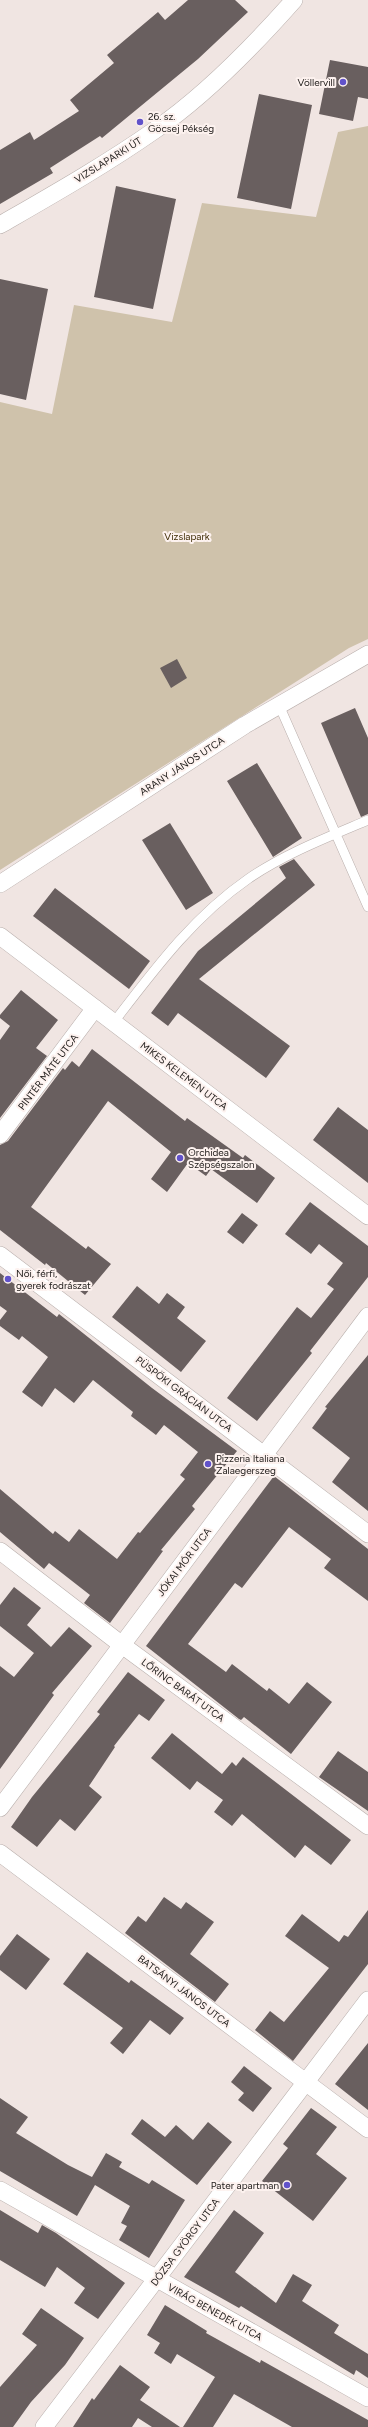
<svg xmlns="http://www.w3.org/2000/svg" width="368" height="2427" font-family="Figtree,sans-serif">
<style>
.green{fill:#cfc2ab}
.building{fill:#695f5f}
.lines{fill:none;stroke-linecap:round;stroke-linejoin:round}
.lane-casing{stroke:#b9afac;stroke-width:10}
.street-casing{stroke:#b9afac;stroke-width:18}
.lane{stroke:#fff;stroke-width:9}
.street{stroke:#fff;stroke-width:17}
.poi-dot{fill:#6152ca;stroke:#fdf2ef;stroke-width:1.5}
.labels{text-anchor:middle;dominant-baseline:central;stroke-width:4;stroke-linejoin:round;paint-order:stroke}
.poi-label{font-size:10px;fill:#1e1b19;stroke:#fdf2ef;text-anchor:start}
.street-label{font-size:10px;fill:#1e1b19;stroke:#fdf2ef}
.park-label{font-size:10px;fill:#3e2c05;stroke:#fdf2ef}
</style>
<rect width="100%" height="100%" fill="#f0e5e2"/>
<path class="green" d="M368 126V639L349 648 0 870V402L52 414 74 305 172 322 202 203 316 217 338 132Z"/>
<path class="building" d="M188 0H235L248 12 198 59 102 138 100 136 50 168 53 173 0 204V150L30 132 34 140 79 111 70 100 114 63 107 55 158 12 165 20Z
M330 60 368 67V99L358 97 353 121 319 114Z
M259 94 312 105 291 209 237 198Z
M116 186 176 199 153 309 94 297Z
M0 279 48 289 26 400 0 394Z
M177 659 187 678 171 688 160 668Z
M355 708 368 738V814L361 817 321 723Z
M257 763 302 838 273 857 227 781Z
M170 823 213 893 186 910 142 840Z
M294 859 315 885 199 979 290 1046 266 1078 178 1013 168 1026 151 1013 198 951 286 878 279 867Z
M55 888 150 961 129 989 33 916Z
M21 990 58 1020 36 1048 47 1056 0 1118V1040L10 1026 0 1018V1015Z
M92 1049 185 1121 187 1118 243 1158 245 1155 275 1178 257 1203 211 1169 206 1176 188 1163 167 1192 151 1179 171 1152 108 1101 31 1207 86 1249 88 1246 111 1264 85 1295 46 1263 45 1265 0 1230V1145L8 1141 63 1068 65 1070 72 1061 79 1067Z
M338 1107 368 1130V1183L313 1140Z
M310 1202 368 1246V1277L310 1351 312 1353 257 1421 227 1398 297 1307 311 1318 334 1289 327 1284 343 1263 319 1244 311 1254 285 1234Z
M242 1213 258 1225 243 1244 227 1232Z
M0 1273 57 1317 59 1314 152 1388 237 1451 192 1506 195 1509 161 1550 163 1551 110 1623 84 1603 90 1595 49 1563 44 1569 0 1532V1489L53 1534 55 1531 69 1542 79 1529 117 1559 138 1532 140 1533 185 1479 180 1475 198 1452 164 1425 156 1435 131 1416 133 1412 93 1380 74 1403 55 1388 42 1407 22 1392 48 1357 22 1336 19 1340 0 1326V1320L7 1311 0 1306Z
M137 1286 159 1304 167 1293 185 1307 177 1318 206 1341 181 1372 112 1317Z
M368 1355V1511L332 1482 350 1458 312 1428 327 1408 325 1407Z
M274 1476 368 1549V1601L324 1568 331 1559 289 1527 242 1588 235 1583 188 1644 226 1672 232 1664 267 1691 269 1688 289 1704 307 1682 332 1702 291 1754 244 1717 241 1720 239 1719 146 1646Z
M14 1587 41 1608 27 1625 51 1647 69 1627 92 1646 52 1693 54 1695 0 1769V1666L14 1677 34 1653 0 1626V1605Z
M128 1672 165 1700 149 1721 139 1714 114 1746 115 1747 89 1786 102 1797 75 1831 60 1819 37 1847 11 1827 32 1797 100 1714 97 1712Z
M172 1733 222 1774 232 1762 236 1766 243 1757 351 1840 331 1865 305 1845 295 1858 242 1814 232 1826 214 1812 223 1800 197 1781 190 1790 151 1758Z
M338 1751 368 1772V1811L319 1777Z
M164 1897 181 1909 186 1902 214 1922 190 1954 229 1984 215 2002 125 1933 138 1916 146 1922Z
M368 1910V1964L293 2061 255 2030 270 2011 284 2022 329 1968 285 1936 302 1914 339 1942 344 1935 348 1937Z
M17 1934 50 1959 26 1990 0 1970V1956Z
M87 1952 129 1983 131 1980 184 2018 170 2035 150 2020 123 2054 110 2043 123 2028 63 1984Z
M368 2043V2110L335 2084Z
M244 2066 272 2088 253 2112 238 2100 244 2093 231 2082Z
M0 2098 28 2117 16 2133 68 2165 92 2177 106 2153 122 2162 119 2167 149 2184 152 2180 185 2200 149 2258 119 2240 127 2226 121 2223 130 2206 95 2185 77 2216 0 2171Z
M311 2108 337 2127 316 2154 347 2178 313 2221 262 2181 288 2148 283 2144Z
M142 2119 165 2137 176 2125 193 2140 208 2122 232 2142 197 2185 131 2134Z
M0 2210 38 2233 42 2225 56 2233 125 2283 98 2319 74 2303 85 2288 57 2267 45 2287 0 2260Z
M234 2210 264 2233 235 2272 276 2303 293 2274 312 2285 302 2301 339 2325 334 2333 368 2354V2378L356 2370 354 2375 241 2306 239 2308 184 2277Z
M165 2305 207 2331 206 2333 260 2363 261 2360 368 2420V2427H292L234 2394 213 2427H183L215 2377 177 2354 171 2364 154 2353 160 2343 147 2335Z
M41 2308 84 2338 65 2365 31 2402 13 2427H0V2387L37 2345 22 2334Z
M120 2365 150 2387 140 2400 180 2427H152L138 2418 132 2427H73L92 2398 94 2400Z"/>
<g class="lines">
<g class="lane-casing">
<path id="lane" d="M279 705 368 907
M114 1022C154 970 193 917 248 879 284 854 328 837 368 820"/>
</g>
<g class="street-casing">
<path id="street" d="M0 225C52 195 105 165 155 130 203 97 256 43 294 0
M0 884 245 725 368 654
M0 936 368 1216
M0 1135 95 1008
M0 1255 368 1534
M0 1551 122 1645 368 1826
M0 1808 368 1316
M0 1853 368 2129
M0 2190 368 2398
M44 2427 368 2000"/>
</g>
<use href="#lane" class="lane"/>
<use href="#street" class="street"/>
</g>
<g class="poi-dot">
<circle cx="343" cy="82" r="4"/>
<circle cx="140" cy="122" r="4"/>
<circle cx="180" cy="1158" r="4"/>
<circle cx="8" cy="1279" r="4"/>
<circle cx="208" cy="1464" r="4"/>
<circle cx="287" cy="2185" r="4"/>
</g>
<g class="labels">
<g class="poi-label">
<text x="335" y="82" text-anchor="end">Völlervill</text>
<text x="148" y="116">26. sz.<tspan x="148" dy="12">Göcsej Pékség</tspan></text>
<text x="188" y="1152">Orchidea<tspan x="188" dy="12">Szépségszalon</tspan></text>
<text x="16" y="1273">Női, férfi,<tspan x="16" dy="12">gyerek fodrászat</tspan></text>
<text x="216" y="1458">Pizzeria Italiana<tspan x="216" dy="12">Zalaegerszeg</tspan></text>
<text x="279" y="2185" text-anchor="end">Pater apartman</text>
</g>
<g class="street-label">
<text transform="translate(108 160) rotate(-32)">VIZSLAPARKI ÚT</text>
<text transform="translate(182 766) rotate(-33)">ARANY JÁNOS UTCA</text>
<text transform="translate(48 1072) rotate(-53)">PINTÉR MÁTÉ UTCA</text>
<text transform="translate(184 1076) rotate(37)">MIKES KELEMEN UTCA</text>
<text transform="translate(184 1394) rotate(37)">PÜSPÖKI GRÁCIÁN UTCA</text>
<text transform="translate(184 1562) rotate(-53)">JÓKAI MÓR UTCA</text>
<text transform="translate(183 1690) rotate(36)">LŐRINC BARÁT UTCA</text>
<text transform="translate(184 1991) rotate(37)">BATSÁNYI JÁNOS UTCA</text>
<text transform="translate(185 2242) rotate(-53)">DÓZSA GYÖRGY UTCA</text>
<text transform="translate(215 2312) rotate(29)">VIRÁG BENEDEK UTCA</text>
</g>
<g class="park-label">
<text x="187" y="536">Vizslapark</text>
</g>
</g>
</svg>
